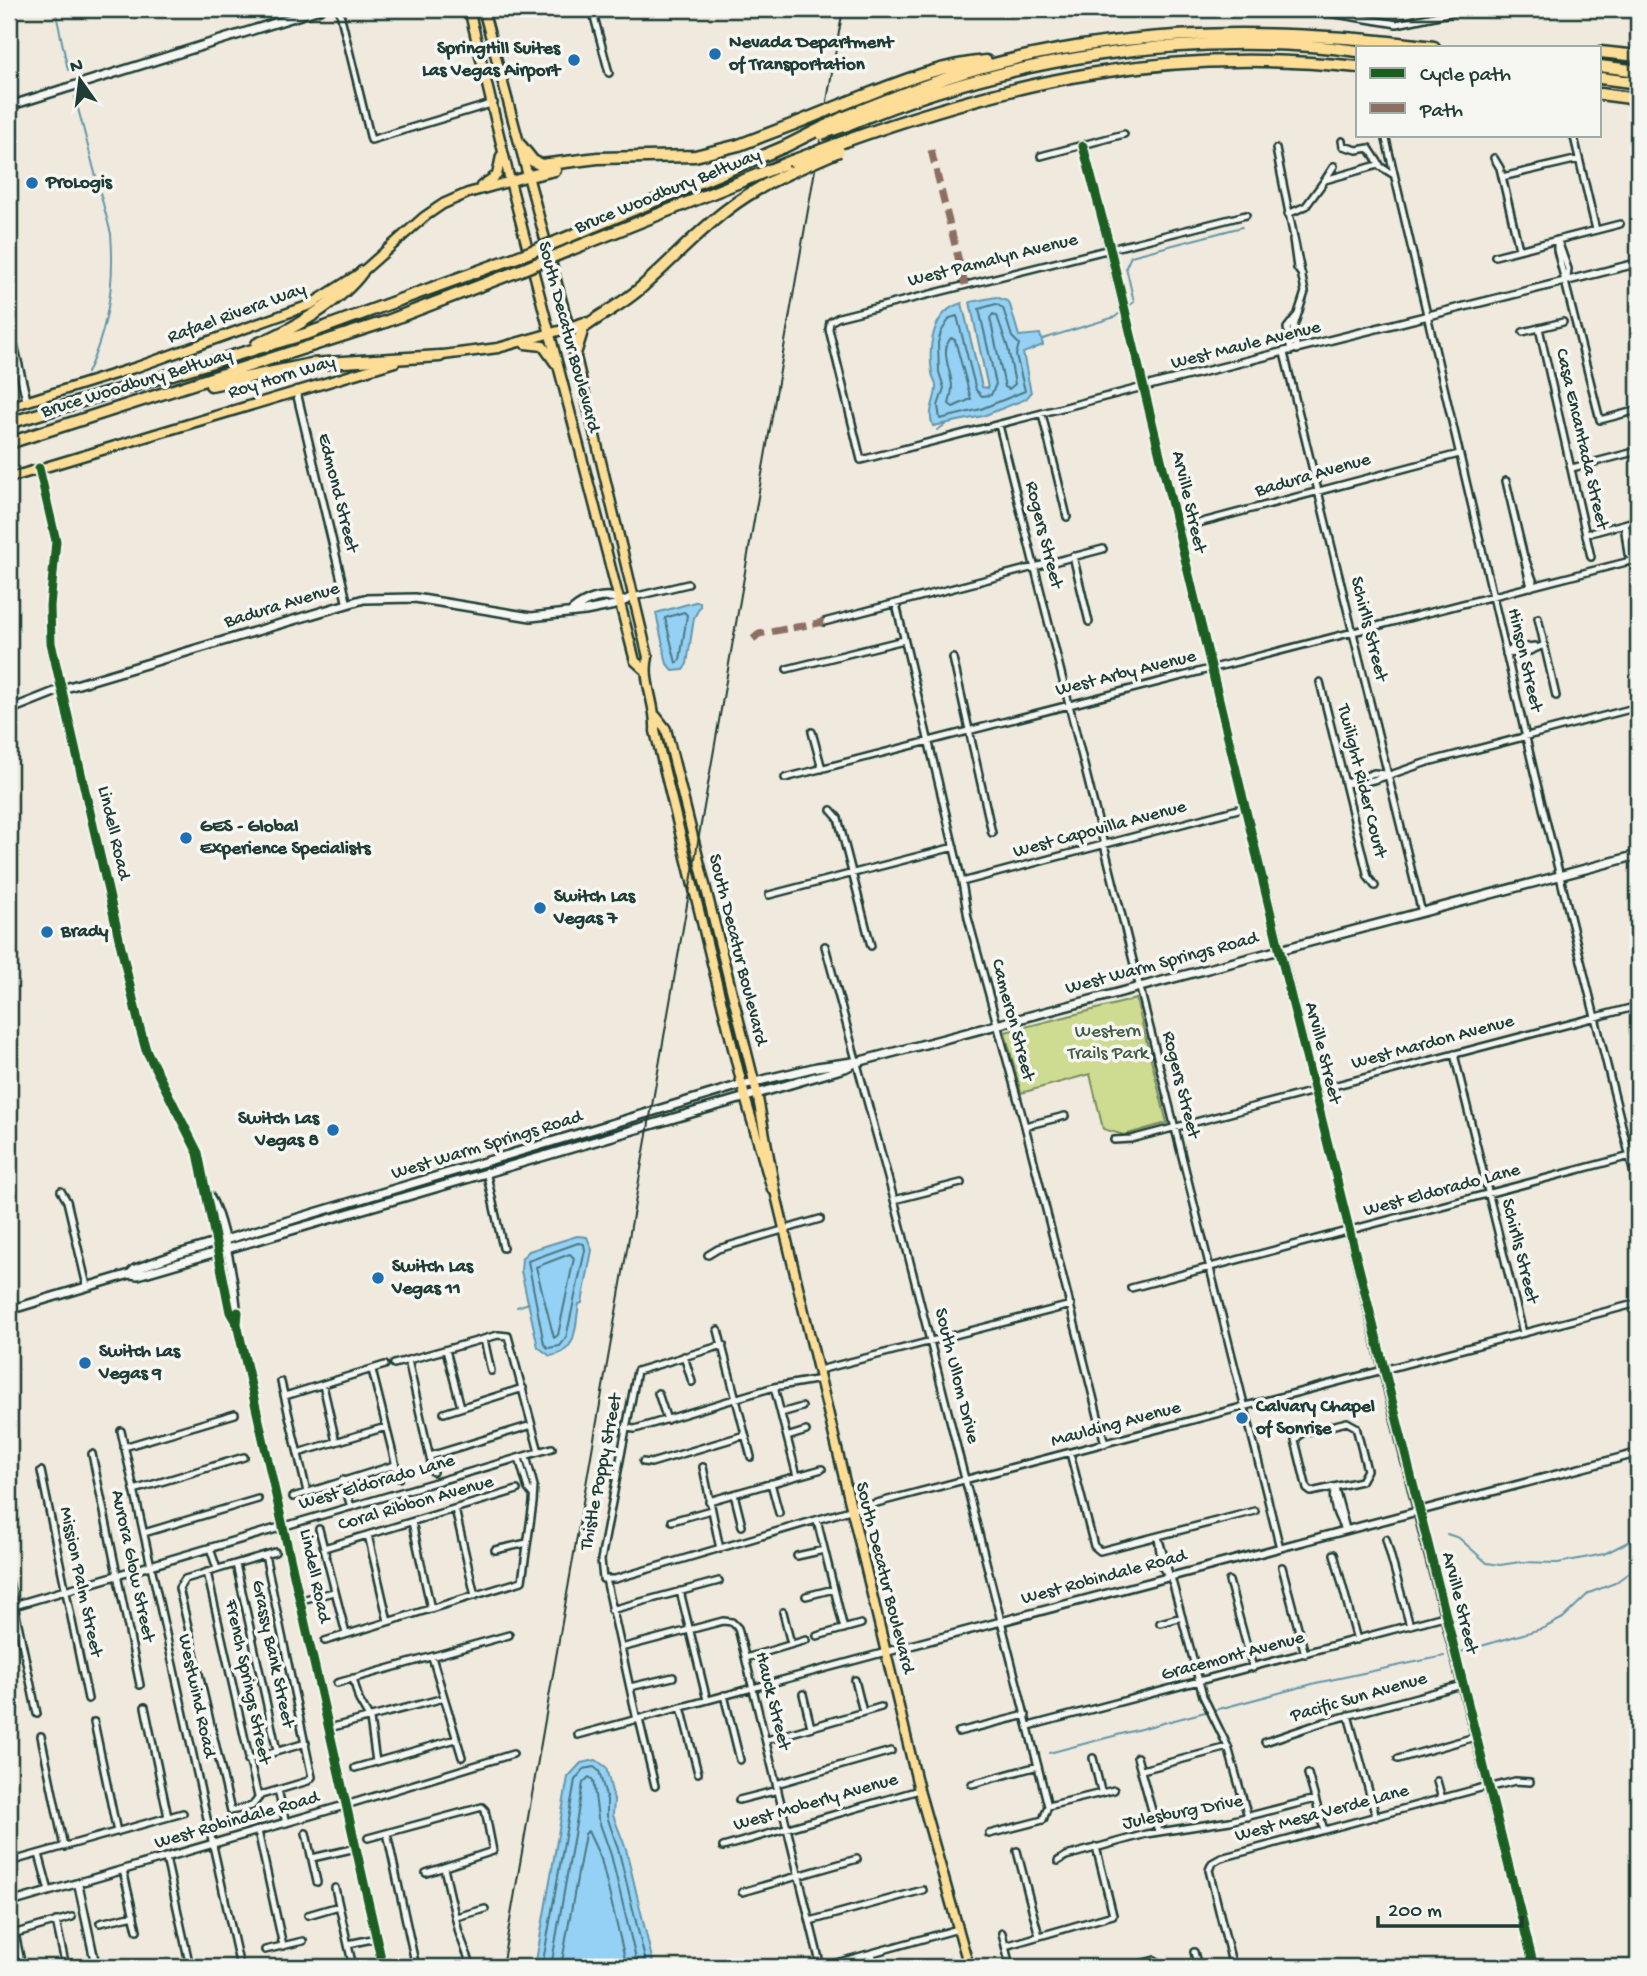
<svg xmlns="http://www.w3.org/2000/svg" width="1647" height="1976" font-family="'Gochi Hand',sans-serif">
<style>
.green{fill:#cddc90;stroke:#768c62;stroke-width:2}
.water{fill:#94d1f5;stroke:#6596a8;stroke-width:2}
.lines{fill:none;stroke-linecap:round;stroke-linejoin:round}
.shore{stroke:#4e7881;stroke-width:2}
.stream{stroke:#6596a8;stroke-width:2}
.minor-casing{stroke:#1f3d34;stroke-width:10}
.tertiary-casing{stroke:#1f3d34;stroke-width:11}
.secondary-casing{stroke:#1f3d34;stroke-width:12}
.primary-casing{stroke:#1f3d34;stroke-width:13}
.motorway-casing{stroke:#1f3d34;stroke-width:15}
.minor{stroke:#f6f6f2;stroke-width:5}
.tertiary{stroke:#f6f6f2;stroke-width:6}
.secondary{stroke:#f6f6f2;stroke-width:7}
.primary{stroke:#fedd96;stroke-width:8}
.motorway{stroke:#fedd96;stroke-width:10}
.rail{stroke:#1f3d34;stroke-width:2}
.motorway-bridge-casing{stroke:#1f3d34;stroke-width:15;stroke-linecap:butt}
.motorway-bridge{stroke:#fedd96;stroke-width:10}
.quiet{stroke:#8d6e63;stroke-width:7;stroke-dasharray:14 7;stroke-linecap:butt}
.cycleway-casing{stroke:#f6f6f2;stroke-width:13}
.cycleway{stroke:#1b5e20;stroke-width:9}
.poi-dot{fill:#1f6fb2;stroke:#f6f6f2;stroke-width:2.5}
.labels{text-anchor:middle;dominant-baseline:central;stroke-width:7;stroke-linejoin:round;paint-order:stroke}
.poi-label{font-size:19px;font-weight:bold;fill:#1f3d34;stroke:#f6f6f2;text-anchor:start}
.street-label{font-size:19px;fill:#1f3d34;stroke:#f6f6f2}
.park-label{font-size:19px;fill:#425d46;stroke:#f6f6f2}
</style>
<rect width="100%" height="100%" fill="#f0eade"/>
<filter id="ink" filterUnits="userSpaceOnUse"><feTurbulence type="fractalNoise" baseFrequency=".0143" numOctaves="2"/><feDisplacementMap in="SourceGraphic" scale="14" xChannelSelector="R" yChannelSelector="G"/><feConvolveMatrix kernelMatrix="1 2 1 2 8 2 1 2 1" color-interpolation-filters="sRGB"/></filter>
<g filter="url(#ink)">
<path class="green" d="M1136 999 1167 1123 1124 1135 1103 1129 1090 1074 1021 1093 1005 1032Z"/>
<path class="water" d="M996 297 1007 301 1010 305 1019 336 1040 334 1043 345 1023 353 1031 393 1026 399 983 416 933 426C927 412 935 402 936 389 937 382 933 379 932 373 928 347 932 311 962 303L982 387 988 388 970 302Z
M695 602H700V606L694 618 687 664 683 670 673 671 667 664 656 613Z
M577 1236 587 1237 592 1250 582 1303 579 1304C575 1326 578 1353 550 1356L538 1347 521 1271 522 1258 529 1251Z
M596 1760 606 1767 614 1800 613 1815 626 1849 654 1967H535L568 1777 581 1763Z"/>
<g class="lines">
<path class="shore" d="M996 304 1003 308 1012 337 1019 344 1016 355 1025 391 981 409 940 419 938 406 944 388 939 372 938 343 941 332 950 318 957 316 976 390 982 396 991 395 996 384 979 309Z
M993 314 997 316 1008 348 1015 384 1009 389 1005 387 990 318Z
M951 338 955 340 971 399 953 407 949 404C950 399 952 393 952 387 952 372 939 351 951 338Z
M684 612 687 615 680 660 676 663 665 618Z
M578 1243 584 1244 585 1250 566 1338 560 1346 548 1348 544 1344 528 1261Z
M570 1254 574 1258 558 1335 554 1338 536 1267Z
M542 1967 575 1780 584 1769 594 1767 599 1771 607 1800V1816L619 1852 647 1967
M551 1967 583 1783 589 1777 593 1780 598 1818 611 1855 638 1967
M561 1967 585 1834 588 1831 601 1859 627 1967"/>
<path class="stream" d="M55 9 68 70
M75 97 111 234C115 283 108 329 87 373
M1043 339 1115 317 1134 302 1126 267 1131 256 1242 227
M937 430 945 425
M517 1307 529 1303
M1447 1534 1459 1538 1487 1563 1500 1565 1520 1562 1558 1563 1604 1554 1638 1537
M1457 1653 1544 1628 1563 1618 1589 1593 1615 1583 1638 1566
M1215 1710 1316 1683 1444 1656
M1049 1753 1205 1712"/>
<g class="minor-casing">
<path id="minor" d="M339 9 371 140 494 103
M592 9 609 73
M1317 11 1397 24 1467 9
M1385 135 1535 776 1638 1190
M1574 137 1596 230
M1342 141 1343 146 1357 150 1369 148 1380 165
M1083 146 1143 387 861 460 829 329 830 322 839 317 1246 215
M1276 149 1305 292 1293 329 1297 350
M1041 156 1124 134
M1494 158 1500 168 1519 249
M1502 177 1579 159
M1325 180 1334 166
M1288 214 1306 206 1325 180 1378 165 1394 175
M1293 239 1297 268 1302 275
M1557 240V250L1600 420 1638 410
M1558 241 1568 269 1567 278
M1495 256 1620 224
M1539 328 1591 557
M1523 332 1563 322
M1291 351 1287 328 1298 314
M1284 353 1422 913
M1042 414 1067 517
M999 425 1280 1548
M1572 468 1638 451
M1506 481 1531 587
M1624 524 1629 533 1638 580
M1624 524 1628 554 1633 560
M1176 529 1459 454
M1587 534 1638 520
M1073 556 1089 622
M1525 558 1533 580 1531 587
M633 597 688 584
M896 604 962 882 968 918 1025 1126 1105 1444
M1538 618 1556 696
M824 622 1103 549
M1506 654 1530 651 1544 645
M1506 654 1512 649 1535 646
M953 658 992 833
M787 669 904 640
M1320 682 1368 877 1375 886
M812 732 822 769
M785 778 1638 559
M1345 783C1365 787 1407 768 1428 762 1498 743 1568 725 1638 707
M1346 783 1374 773 1386 774
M831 810 838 818 871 946
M962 882 1246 807
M769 895 954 847
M825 946 896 1207 1048 1806 1043 1820 989 1834
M1454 1054 1523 1333
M1025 1126 1065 1116
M1114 1140 1131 1139 1638 1006
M486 1171 503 1248
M61 1191 67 1201 87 1286
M894 1200 961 1183
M708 1255 718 1249 820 1219
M1131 1288 1638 1154
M718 1330 751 1457
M484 1339 491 1371
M723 1345 637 1371 601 1560 603 1579H615L850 1510 1638 1303
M446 1350 461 1407
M684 1356 692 1382
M408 1360 433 1472
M394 1364 498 1335 508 1336 539 1452
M372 1370 399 1478
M819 1370 1071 1305
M281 1382 307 1492
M323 1385 336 1442
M774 1387 797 1476
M658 1393 667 1420
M285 1396 385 1365
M444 1413 523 1388
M781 1413 802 1407
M1347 1422 1356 1427 1367 1470 1361 1481 1311 1492 1307 1489 1295 1440 1302 1433Z
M625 1428 635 1429 774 1387 821 1379
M121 1431 240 1967
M787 1437 806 1431
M124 1447 235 1414
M298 1453 386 1427
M1070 1453 1094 1546 1100 1551 1255 1511
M92 1454 140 1685
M430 1456 532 1425
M519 1458 528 1489 532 1494
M643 1462 651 1463 745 1435
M703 1467 720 1549
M41 1471 88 1699
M343 1480 351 1507
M771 1483 779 1513
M1335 1488C1330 1501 1338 1520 1346 1530
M1335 1488 1346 1529
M134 1490 244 1457
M734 1494 742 1526
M293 1497 395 1465
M709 1501 822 1469
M455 1509 475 1596
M817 1520 844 1629
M672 1521 711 1510
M412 1522 431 1609
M285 1526 552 1448
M319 1529 346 1634
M144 1533 258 1499
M368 1535 388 1621
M1158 1537 1162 1567 1169 1577
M1386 1539 1410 1626
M1159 1540 1169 1574
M210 1548 217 1569
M324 1548 517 1490
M495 1550 527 1543
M1334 1554 1357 1640
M265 1555 312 1777 308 1781 261 1795 252 1806 231 1811 179 1588 185 1579 275 1552
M797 1556 824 1550
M236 1564 277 1751
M1282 1567 1305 1654
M207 1572 258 1797
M1171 1577 1203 1696 1228 1747 1248 1817
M606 1579 637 1720
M9 1581 37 1714
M1229 1581 1253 1668
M680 1591 707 1700
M806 1596 834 1589
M301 1600 334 1592
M611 1610 719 1581
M783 1612 791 1644
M1160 1623 1182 1617
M817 1636 861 1624
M325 1641 522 1581 533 1503 534 1486 526 1456
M621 1648 723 1621 732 1622 738 1628 821 1967
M432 1657 462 1757
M746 1658 806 1640
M353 1678 359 1700 370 1719 376 1762
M855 1680 863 1712
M337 1683 509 1635
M630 1687 673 1677
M803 1694 811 1727
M724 1695 740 1760
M145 1707 168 1817
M681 1707 698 1773
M1348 1715 1376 1817
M639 1719 655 1786
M94 1722 117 1832
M1029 1726 1444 1616
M329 1728 444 1698
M958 1732 1026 1715
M578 1735 886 1652
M41 1736 64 1847
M767 1740 881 1707
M1265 1742 1324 1722 1462 1685
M1137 1757 1158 1832
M1093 1758 1101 1791
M1398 1759 1475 1737
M248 1760 306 1743
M355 1768 456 1739
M1142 1770 1228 1747
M1308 1774 1324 1830
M1437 1781 1442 1799
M776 1784 891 1751
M972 1784 1038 1766
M1488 1788 1515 1781 1530 1782
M278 1790 286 1823
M739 1800 778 1790
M346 1805 513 1754
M1048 1806 1114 1790
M258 1831 283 1946
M306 1833 317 1882
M387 1833 416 1967
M368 1838 482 1807 485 1810 493 1851 426 1873
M9 1845 12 1861
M723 1847 919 1790
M1017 1851 1039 1936
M39 1854 49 1891
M166 1858 190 1967
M312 1858 356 1848
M1058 1861 1066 1856 1146 1834 1230 1821 1315 1799
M9 1862 183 1813
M444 1868 459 1933 472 1967
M123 1870 137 1930
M335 1888 353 1967
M742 1892 857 1859
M308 1915 339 1906
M456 1917 485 1909
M56 1921 66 1967
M810 1921 923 1890
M100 1923 134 1915
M15 1933 22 1967
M1002 1933 1010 1967
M9 1935 72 1917
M348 1944 377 1938
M1005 1946 1113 1915 1096 1847
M265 1950 303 1941
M1194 1952 1198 1967
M872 1953 875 1967
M822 1967 958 1929
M1128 1967 1155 1960
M1233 1967 1209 1870 1212 1863 1221 1858 1488 1786"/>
</g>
<g class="tertiary-casing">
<path id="tertiary" d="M9 325 27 402
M296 390 347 603
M39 468 56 541 50 606 51 643 139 1025 146 1050 198 1153 230 1312 237 1324
M208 1194C223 1213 238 1298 237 1324L383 1967
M9 1607 285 1526
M886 1652 1638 1453
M78 1883 96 1967
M9 1903 346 1805
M1534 1967 1417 1510 1143 387 1638 263"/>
</g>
<g class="secondary-casing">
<path id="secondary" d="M9 106 320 9
M572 611C585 600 605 592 620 600
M9 710 62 689 364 599 415 598 531 617 585 611 615 605 633 597
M130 1274 138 1275C374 1208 609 1135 845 1068L857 1062 1638 855
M9 1310 130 1274 135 1269 175 1255 734 1087 817 1067 853 1062"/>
</g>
<g class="primary-casing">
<path id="primary" d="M469 9 510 181 635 661 645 670
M483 9 569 328 648 657C642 682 657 706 655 731L745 1097 772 1189
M481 186 497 175 501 156
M525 344 543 346 555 363
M435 356 498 348 569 328
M9 407 137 367 310 305 362 272 424 217 443 204 468 193 529 176
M9 478 395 362
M656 716 666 729 757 1093 776 1195 919 1790 969 1967"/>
</g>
<g class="motorway-casing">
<path id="motorway" d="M1600 52 1638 56
M1600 66 1638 71
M1600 78 1638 83
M1600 94 1638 99
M856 99C900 82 939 65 986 61
M844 117C889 99 933 81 979 68 1129 26 1281 28 1434 47
M847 125C1005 58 1188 29 1358 51
M840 143C1017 79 1169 46 1358 67
M521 146 533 161 541 165 598 158 695 156 739 145 794 124
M529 176 555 170
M561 240 784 147
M567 251 792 161
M569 328 585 323
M257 344C291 331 341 301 362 272
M575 354 583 328C603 313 625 303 644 285 697 237 722 203 791 172
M211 385 311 364 440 356
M9 423 309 333 517 257
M9 443 385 322 521 270"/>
</g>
<use href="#minor" class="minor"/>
<use href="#tertiary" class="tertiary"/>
<use href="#secondary" class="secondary"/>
<use href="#primary" class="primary"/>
<use href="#motorway" class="motorway"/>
<path class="rail" d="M502 1967 843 9"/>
<g class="motorway-bridge-casing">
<path id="motorway-bridge" d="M794 124 856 99
M821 134 847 125
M784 147 844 117
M792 161 840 143
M791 172 839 151
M517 257 561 240
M521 270 567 251"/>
</g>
<use href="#motorway-bridge" class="motorway-bridge"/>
<path class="quiet" d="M931 150 965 285
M753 639 759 634 824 622"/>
<g class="cycleway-casing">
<path id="cycleway" d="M1083 146 1110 248 1287 981 1534 1967
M39 468 56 541 50 606 51 643 139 1025 146 1050 198 1153 230 1312 237 1324
M238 1312 237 1324 383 1967"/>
</g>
<use href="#cycleway" class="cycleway"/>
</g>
</g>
<g class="poi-dot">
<circle cx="715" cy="54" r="7"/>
<circle cx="574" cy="60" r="7"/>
<circle cx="32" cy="183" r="7"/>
<circle cx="186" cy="838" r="7"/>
<circle cx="540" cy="908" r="7"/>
<circle cx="47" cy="932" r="7"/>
<circle cx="333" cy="1130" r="7"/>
<circle cx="378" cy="1278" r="7"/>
<circle cx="85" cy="1363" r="7"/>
<circle cx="1242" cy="1418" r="7"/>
</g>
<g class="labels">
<g class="poi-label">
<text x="729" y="43">Nevada Department<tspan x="729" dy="22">of Transportation</tspan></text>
<text x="560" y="49" text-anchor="end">SpringHill Suites<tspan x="560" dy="22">Las Vegas Airport</tspan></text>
<text x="46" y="183">ProLogis</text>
<text x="200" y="827">GES - Global<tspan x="200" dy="22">Experience Specialists</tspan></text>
<text x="554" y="897">Switch Las<tspan x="554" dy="22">Vegas 7</tspan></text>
<text x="61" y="932">Brady</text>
<text x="319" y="1119" text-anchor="end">Switch Las<tspan x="319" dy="22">Vegas 8</tspan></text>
<text x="392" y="1267">Switch Las<tspan x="392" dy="22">Vegas 11</tspan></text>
<text x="99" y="1352">Switch Las<tspan x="99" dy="22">Vegas 9</tspan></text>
<text x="1256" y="1407">Calvary Chapel<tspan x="1256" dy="22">of Sonrise</tspan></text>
</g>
<g class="street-label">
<text transform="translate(668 192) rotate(-22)">Bruce Woodbury Beltway</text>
<text transform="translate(993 261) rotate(-14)">West Pamalyn Avenue</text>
<text transform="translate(237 314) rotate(-20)">Rafael Rivera Way</text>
<text transform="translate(568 337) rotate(75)">South Decatur Boulevard</text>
<text transform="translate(1246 346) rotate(-14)">West Maule Avenue</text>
<text transform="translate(282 378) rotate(-17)">Roy Horn Way</text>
<text transform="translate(137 384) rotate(-17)">Bruce Woodbury Beltway</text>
<text transform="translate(1581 439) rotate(77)">Casa Encantada Street</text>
<text transform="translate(1313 476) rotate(-16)">Badura Avenue</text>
<text transform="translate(337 493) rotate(76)">Edmond Street</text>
<text transform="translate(1188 502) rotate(77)">Arville Street</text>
<text transform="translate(1043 535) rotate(76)">Rogers Street</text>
<text transform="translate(282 606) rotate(-17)">Badura Avenue</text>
<text transform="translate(1368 629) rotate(76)">Schirlls Street</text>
<text transform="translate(1524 660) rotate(77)">Hinson Street</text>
<text transform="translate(1126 674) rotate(-14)">West Arby Avenue</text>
<text transform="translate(1361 781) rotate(76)">Twilight Rider Court</text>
<text transform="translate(1100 830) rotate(-15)">West Capovilla Avenue</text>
<text transform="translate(113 833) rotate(77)">Lindell Road</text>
<text transform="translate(737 950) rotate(76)">South Decatur Boulevard</text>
<text transform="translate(1162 964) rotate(-15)">West Warm Springs Road</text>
<text transform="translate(1012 1020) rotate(75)">Cameron Street</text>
<text transform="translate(1433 1043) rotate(-15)">West Mardon Avenue</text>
<text transform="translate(1322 1053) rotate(76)">Arville Street</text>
<text transform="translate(1180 1085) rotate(76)">Rogers Street</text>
<text transform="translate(487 1146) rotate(-17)">West Warm Springs Road</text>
<text transform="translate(1442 1191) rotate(-15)">West Eldorado Lane</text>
<text transform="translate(1519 1251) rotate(76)">Schirlls Street</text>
<text transform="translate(956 1376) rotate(76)">South Ullom Drive</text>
<text transform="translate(1116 1425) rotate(-15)">Maulding Avenue</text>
<text transform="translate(602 1472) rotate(-79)">Thistle Poppy Street</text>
<text transform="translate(377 1483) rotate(-16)">West Eldorado Lane</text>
<text transform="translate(416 1504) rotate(-16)">Coral Ribbon Avenue</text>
<text transform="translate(132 1566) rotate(78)">Aurora Glow Street</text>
<text transform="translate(314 1576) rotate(78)">Lindell Road</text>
<text transform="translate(884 1578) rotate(76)">South Decatur Boulevard</text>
<text transform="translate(1104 1578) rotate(-15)">West Robindale Road</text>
<text transform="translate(80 1582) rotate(78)">Mission Palm Street</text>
<text transform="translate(1459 1603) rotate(76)">Arville Street</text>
<text transform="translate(272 1654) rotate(78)">Grassy Bank Street</text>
<text transform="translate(1233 1657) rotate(-15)">Gracemont Avenue</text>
<text transform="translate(247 1682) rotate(78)">French Springs Street</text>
<text transform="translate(196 1696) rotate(78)">Westwind Road</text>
<text transform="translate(1359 1698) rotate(-16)">Pacific Sun Avenue</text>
<text transform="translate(772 1701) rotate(76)">Hauck Street</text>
<text transform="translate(816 1803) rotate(-16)">West Moberly Avenue</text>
<text transform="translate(1183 1813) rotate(-11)">Julesburg Drive</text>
<text transform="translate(1322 1814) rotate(-15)">West Mesa Verde Lane</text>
<text transform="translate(237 1821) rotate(-16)">West Robindale Road</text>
</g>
<g class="park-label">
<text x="1108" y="1032">Western<tspan x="1108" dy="22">Trails Park</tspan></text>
</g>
</g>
<rect width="1647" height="1976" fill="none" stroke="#f6f6f2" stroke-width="35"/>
<rect x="18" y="18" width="1612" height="1941" fill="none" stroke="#1f3d34" stroke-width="2.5" filter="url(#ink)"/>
<rect x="1356" y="46" width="245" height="91" fill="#f6f6f2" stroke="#a0aca6" stroke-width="2"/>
<rect x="1370" y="68" width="35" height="10" fill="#1b5e20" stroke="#a0aca6" stroke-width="2"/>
<text x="1420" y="80" font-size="21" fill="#1f3d34">Cycle path</text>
<rect x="1370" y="103" width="35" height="10" fill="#8d6e63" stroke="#a0aca6" stroke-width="2"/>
<text x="1420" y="116" font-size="21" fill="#1f3d34">Path</text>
<g transform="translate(80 80) rotate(346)" stroke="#f6f6f2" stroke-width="5" paint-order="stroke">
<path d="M0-5L12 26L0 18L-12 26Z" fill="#1f3d34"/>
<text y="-10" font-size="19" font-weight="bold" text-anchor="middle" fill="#1f3d34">N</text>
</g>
<path d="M1378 1916v10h144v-10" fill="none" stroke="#1f3d34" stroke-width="3.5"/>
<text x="1388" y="1916" font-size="21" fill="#1f3d34" stroke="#f6f6f2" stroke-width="5" paint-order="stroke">200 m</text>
</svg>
